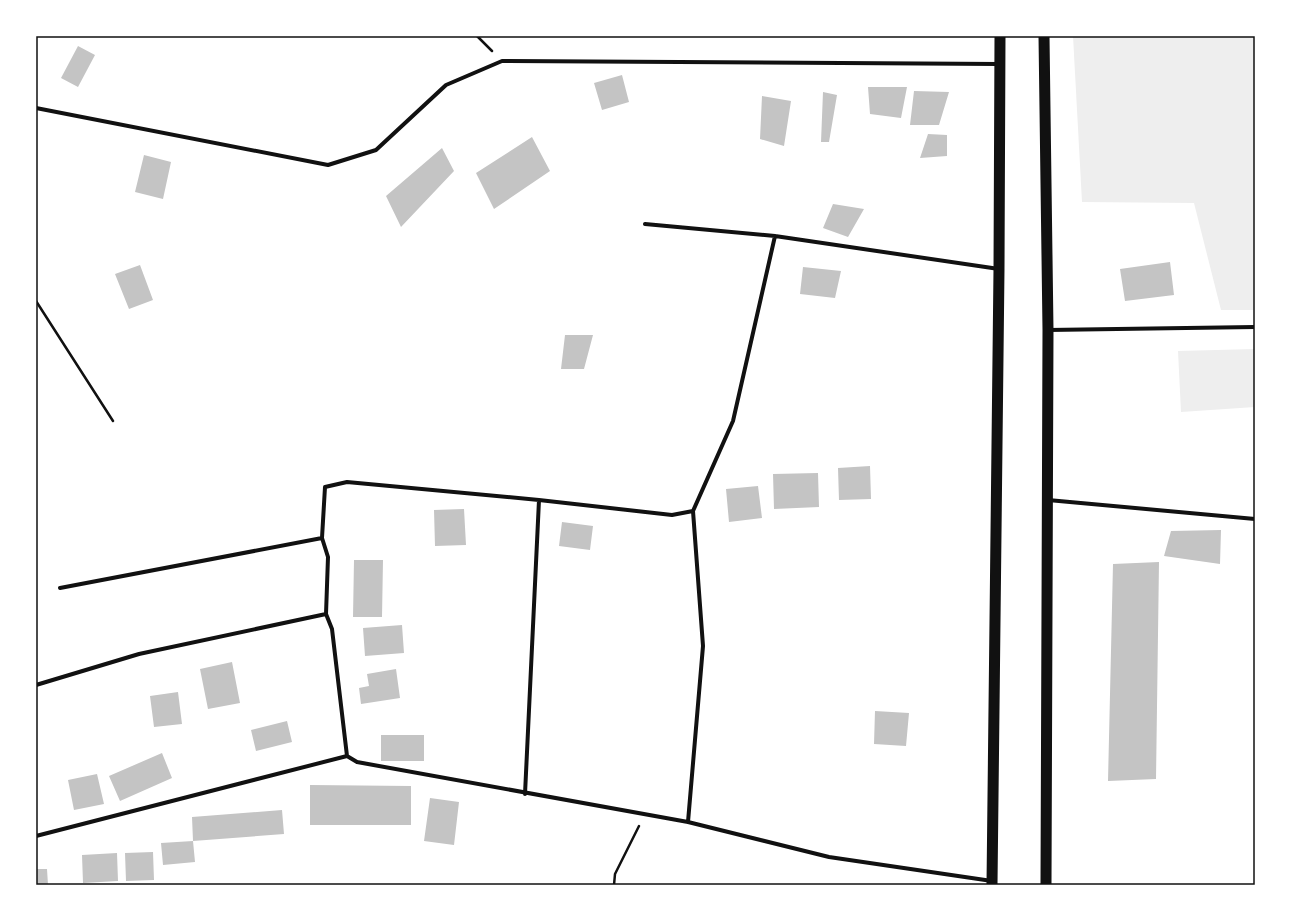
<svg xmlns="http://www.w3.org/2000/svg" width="1291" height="921" font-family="'DejaVu Sans',sans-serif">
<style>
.green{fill:#eee}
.building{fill:#c4c4c4}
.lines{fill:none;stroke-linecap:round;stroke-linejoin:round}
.path{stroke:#111;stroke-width:2.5}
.minor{stroke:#111;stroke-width:4}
.trunk{stroke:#111;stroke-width:11}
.neatline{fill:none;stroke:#111;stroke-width:1.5}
</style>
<rect width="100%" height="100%" fill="#fff"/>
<path class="green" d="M1073 36H1255V310H1221L1194 203 1082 202Z
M1255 349V407L1181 412 1178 351Z"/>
<path class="building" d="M78 46 95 55 78 87 61 78Z
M622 75 629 102 602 110 594 83Z
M868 87H907L901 118 870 114Z
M914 91 949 92 939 125H910Z
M823 92 837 95 829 142H821Z
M762 96 791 101 784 146 760 139Z
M928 134 947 135V156L920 158Z
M532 137 550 171 494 209 476 173Z
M442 148 454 171 401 227 386 196Z
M144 155 171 162 163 199 135 192Z
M833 204 864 209 848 237 823 228Z
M1170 262 1174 295 1125 301 1120 269Z
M140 265 153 300 129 309 115 274Z
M803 267 841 271 835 298 800 294Z
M565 335H593L584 369H561Z
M870 466 871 499 839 500 838 468Z
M818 473 819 507 774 509 773 474Z
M758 486 762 518 729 522 726 489Z
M464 509 466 545 435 546 434 510Z
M562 522 593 526 590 550 559 546Z
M1221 530 1220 564 1164 556 1171 531Z
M354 560H383L382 617H353Z
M1159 562 1156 779 1108 781 1113 564Z
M402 625 404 653 365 656 363 628Z
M232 662 240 703 208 709 200 669Z
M396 669 400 698 361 704 359 688 369 686 367 674Z
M178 692 182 724 154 727 150 696Z
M875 711 909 713 906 746 874 744Z
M287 721 292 742 256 751 251 730Z
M381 735H424V761H381Z
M162 753 172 778 120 801 109 776Z
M97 774 104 804 74 810 68 780Z
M310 785 411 786V825H310Z
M430 798 459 802 454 845 424 841Z
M282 810 284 834 193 841 192 817Z
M193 841 195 862 163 865 161 843Z
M153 852 154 880 126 881 125 853Z
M117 853 118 881 83 883 82 855Z
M36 869H47L48 885H36Z"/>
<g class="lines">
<path class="path" d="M477 36 492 51
M36 301 113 421
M614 885 615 874 639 826"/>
<path class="minor" d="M36 108 328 165 376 150 446 85 502 61 999 64
M645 224 775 236 999 269
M1048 330 1255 327
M1048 500 1255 519
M60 588 322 538
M36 685 139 654 326 614
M347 756 332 629 326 614 328 557 322 538 325 487 347 482 539 500 672 515 693 511
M525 794 539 500
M688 822 703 646 693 511 733 421 775 236
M36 836 347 756 357 762 688 822 829 857 992 881"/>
<path class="trunk" d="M1044 36 1048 330 1046 885
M992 885 999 269 1000 36"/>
</g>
<rect width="1291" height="921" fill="none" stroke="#ffffff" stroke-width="74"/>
<rect x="37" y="37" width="1217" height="847" class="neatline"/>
</svg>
